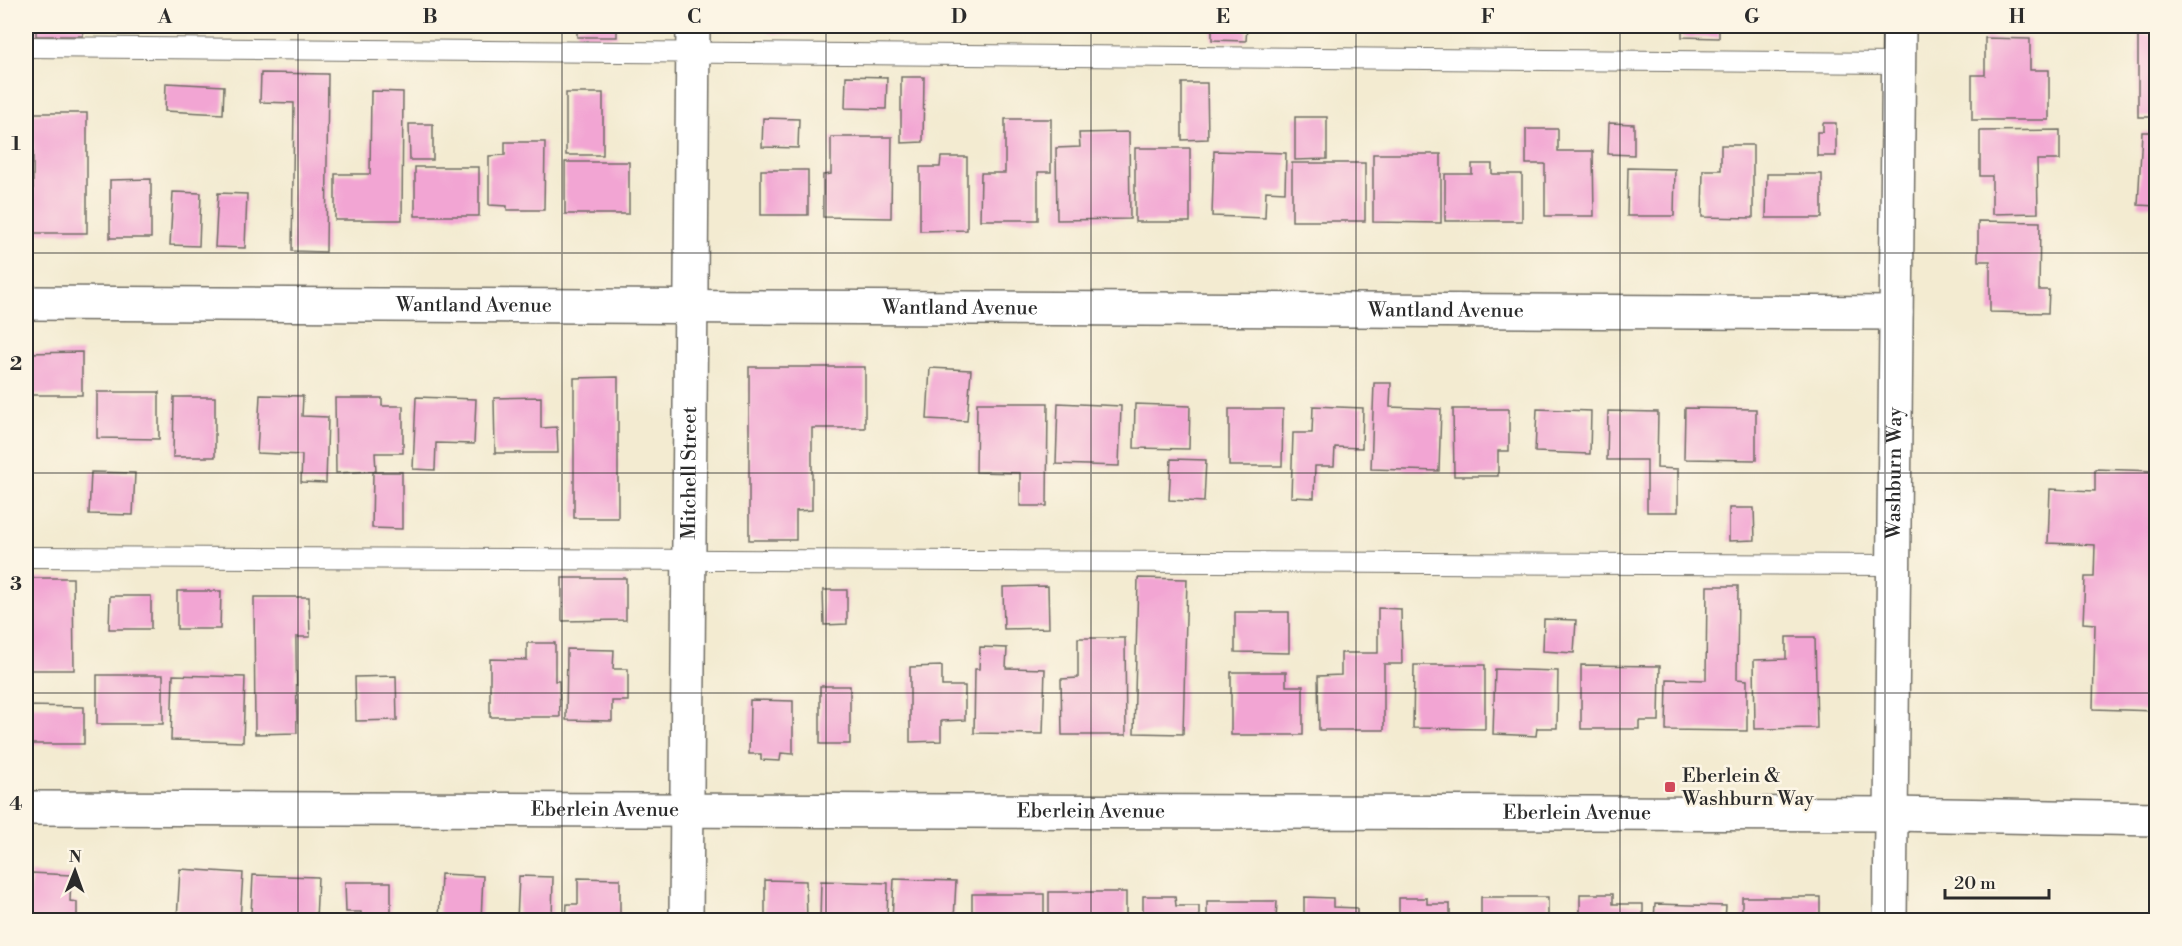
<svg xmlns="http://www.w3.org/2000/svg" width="2182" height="946" font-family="'Libre Bodoni',serif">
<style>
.building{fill:#f2a5d3}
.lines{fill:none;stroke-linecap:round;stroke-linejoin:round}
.lane-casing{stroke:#716e65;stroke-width:22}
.street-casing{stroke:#716e65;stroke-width:36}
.secondary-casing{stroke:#716e65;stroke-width:36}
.primary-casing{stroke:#716e65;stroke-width:36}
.lane{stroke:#fff;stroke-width:20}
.street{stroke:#fff;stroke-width:33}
.secondary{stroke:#fff;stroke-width:33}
.primary{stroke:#fff;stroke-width:33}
.grid{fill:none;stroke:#2b2b2b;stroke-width:1.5;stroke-opacity:0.55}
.poi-dot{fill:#d1495b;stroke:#fcf5e5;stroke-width:2}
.labels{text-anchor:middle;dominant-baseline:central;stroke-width:5;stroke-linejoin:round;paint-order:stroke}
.street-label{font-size:20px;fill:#2b2b2b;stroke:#fcf5e5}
.poi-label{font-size:20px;fill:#2b2b2b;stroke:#fcf5e5;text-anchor:start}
.neatline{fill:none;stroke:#2b2b2b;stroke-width:2}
.grid-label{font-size:20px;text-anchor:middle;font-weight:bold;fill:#2b2b2b}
</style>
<rect width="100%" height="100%" fill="#fcf5e5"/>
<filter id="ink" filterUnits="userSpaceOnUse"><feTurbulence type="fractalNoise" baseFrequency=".0167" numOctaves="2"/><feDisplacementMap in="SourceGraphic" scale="12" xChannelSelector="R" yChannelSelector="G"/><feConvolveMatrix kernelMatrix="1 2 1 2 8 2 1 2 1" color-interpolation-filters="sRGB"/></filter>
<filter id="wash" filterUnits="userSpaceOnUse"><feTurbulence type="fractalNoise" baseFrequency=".008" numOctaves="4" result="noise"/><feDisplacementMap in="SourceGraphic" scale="24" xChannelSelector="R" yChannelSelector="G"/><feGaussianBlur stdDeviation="1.35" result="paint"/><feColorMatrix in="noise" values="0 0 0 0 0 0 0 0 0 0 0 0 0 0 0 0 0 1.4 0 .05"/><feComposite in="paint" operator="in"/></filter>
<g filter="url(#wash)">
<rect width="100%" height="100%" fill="#f3ebd1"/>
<g id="blocks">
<path class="building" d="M36 26H83V36H36Z
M577 26H617V37H577Z
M769 26H802V35L768 33Z
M1212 26H1247L1246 41 1212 40Z
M1682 26H1719V38L1682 37Z
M2138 35H2156V117H2138Z
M1985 38 2030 39V70H2049V120H1972V75H1985Z
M261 73 328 74 326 252 292 251 294 103 260 102Z
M846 76 887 77 886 109 845 108Z
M901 77H924L923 142 901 143Z
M166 83 224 86 223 114 165 111Z
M1182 83H1207L1208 139 1182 140Z
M371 91 403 92 402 220H335V174H370Z
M566 93H603V155H566Z
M33 113H87V233H33Z
M1295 117H1327V159L1295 160Z
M763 118 799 119 798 148 762 147Z
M1005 119H1051V172H1038V220H980L981 173H1005Z
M1609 123 1634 124V155L1608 154Z
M1823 123H1836V156H1817V132H1823Z
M409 124H433V160H410Z
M1526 129H1558V151H1593L1594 216H1545V164H1526Z
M2060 130V160H2037L2038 213 1992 214V176H1980V131Z
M1129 132 1130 219 1057 220 1056 148 1080 147 1079 133Z
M2142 132H2156V206L2138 205Z
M831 137H892L891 218 823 217V175L831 174Z
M505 142H545L544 210H507V206L489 205V156L505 155Z
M1721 145H1753V218L1702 217 1703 170H1721Z
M1135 148H1190V222H1135Z
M1214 151 1286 153 1285 192 1266 191 1265 218 1212 216Z
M1373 154H1441V223L1373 222Z
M941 157H967V230L920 231V167H940Z
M565 162H629V214H565Z
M1292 163H1365V221H1292Z
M1472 164H1492V174H1522V221H1445V174H1472Z
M415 167H479V216H415Z
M1628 168 1675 169 1674 216H1627Z
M761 170H808V215H761Z
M1767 174H1822V218H1766Z
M151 179V238H110V180Z
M173 192 201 193 199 246 170 245Z
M218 193 247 194 245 248 215 247Z
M1978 221 2040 222 2039 290H2049L2048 313 1990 312V261H1978Z
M82 352V395H26V353Z
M749 367H865V428H812V510L796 511V540H749Z
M930 368 971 370 967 421 927 419Z
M618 377V518H574V378Z
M1374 383H1391L1390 407 1441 409 1439 471 1371 469Z
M97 392H159V439L97 438Z
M260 395 303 396 302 416 328 417 326 483 301 482 302 455 257 453Z
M174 397H215V457H173Z
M416 397 476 399 474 444 436 443 435 470 413 469Z
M541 397V428L557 427 558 453H495L494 398Z
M335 398H382V406H403V453H375L376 471 336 473Z
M977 403H1048L1047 506H1020V473L976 472Z
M1058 403 1121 406 1119 466 1056 464Z
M1135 404 1190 406 1189 449 1134 448Z
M1313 406 1363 408 1362 448 1335 447 1334 466H1315L1314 498 1291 497 1293 433H1312Z
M1685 408 1756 409V460L1684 459Z
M1229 409H1283L1282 466H1229Z
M1453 409H1509V451H1498V476H1454Z
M1537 409 1591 411 1590 454 1535 452Z
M1608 411 1658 412 1657 468 1678 469V512H1647V460H1607Z
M1171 459 1206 460 1204 502 1169 500Z
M2095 469 2156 471V711L2093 709 2095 624 2083 623 2085 577H2094L2095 545 2048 543 2050 489 2095 491Z
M91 472 135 473 133 515 89 514Z
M373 472H402V529L372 528Z
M1729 508H1754L1755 540 1729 541Z
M26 578H73L74 670H26Z
M562 578H626V620L562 621Z
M1138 578 1187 579 1183 734 1134 733Z
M1048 586 1049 628 1004 629 1003 587Z
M1707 586H1738L1737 679 1747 680V731L1666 730 1667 679 1706 680Z
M823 590H847V624L824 625Z
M177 591H221L220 629H177Z
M110 596H151V629H109Z
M254 597H309L310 637H296L297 733 255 734Z
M1378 608 1401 609 1402 664H1384V730H1319L1318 676 1341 675V653H1378Z
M1235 612H1289V653L1235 652Z
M1544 619 1576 620 1574 653 1543 651Z
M1786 637H1815L1817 728 1755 729 1754 660 1786 659Z
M1078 638H1125L1126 735H1062L1061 679 1078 678Z
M527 643H555V681H559L560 717H490V659L527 660Z
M980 647 1007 648 1006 668 1045 669 1043 734 974 733 975 669H979Z
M567 649 614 650 613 669H628V701H612V721L566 720Z
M1414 665H1485V729L1413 728Z
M1581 665 1660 666 1659 721H1639V729H1581Z
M942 666V686H965V720L941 721V741L910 742V667Z
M1495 669 1558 671 1557 728H1537L1536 736 1493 734Z
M1231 672H1286V686H1303V735H1231Z
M97 675H163V724H97Z
M173 675 245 677 243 742 171 740Z
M396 676 397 720 356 721 355 677Z
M820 686H850V744H820Z
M750 700 793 701V754L781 753 780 761 761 760V754H749Z
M26 706 84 707V744H26Z
M180 869 243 873 240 920 177 919Z
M31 873 71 875 70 901 77 902V920H29Z
M441 874 483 876 481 920H439Z
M253 875 318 877 316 920H270V915H251Z
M519 876 553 877 552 920H517Z
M578 878 620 879V920H566L567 904H578Z
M894 879 956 881 954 920H892Z
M765 880 806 881 807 920H765Z
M821 881 888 883 887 920H820Z
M345 882H391V920H361V912H346Z
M1049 892H1126V920H1049Z
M972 894H1044V920H972Z
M1580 894H1613V904H1643V920H1580Z
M1143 896H1175L1176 906H1199V920H1143Z
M1304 897 1333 898V907L1357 908V920H1304Z
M1481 897H1548V920H1481Z
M1742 897H1820V920H1742Z
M1399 898H1427V904H1450V920H1399Z
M1207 901H1277L1276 920H1207Z
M1655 904 1726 906 1725 920H1654Z"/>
</g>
</g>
<g filter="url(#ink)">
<use href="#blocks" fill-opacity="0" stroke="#716e65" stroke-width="1.5"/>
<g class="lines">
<g class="lane-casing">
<path id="lane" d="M26 47 1898 63
M26 557 1894 565"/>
</g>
<g class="street-casing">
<g id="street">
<path id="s1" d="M26 303 1896 313"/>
<path id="s2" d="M26 808 1891 814"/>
<path id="s3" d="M686 920 693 26"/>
</g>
</g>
<g class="secondary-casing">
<path id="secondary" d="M1891 814 2156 819"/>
</g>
<g class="primary-casing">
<g id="primary">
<path id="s4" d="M1890 920 1899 26"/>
</g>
</g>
<use href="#lane" class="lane"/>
<use href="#street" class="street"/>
<use href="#secondary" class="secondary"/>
<use href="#primary" class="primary"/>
</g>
</g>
<path class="grid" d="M298 26V920M562 26V920M826 26V920M1091 26V920M1356 26V920M1620 26V920M1885 26V920M26 253H2156M26 473H2156M26 693H2156"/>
<rect class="poi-dot" x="1664" y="781" width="12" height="12" rx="3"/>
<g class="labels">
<g class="street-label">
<text stroke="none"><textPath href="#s1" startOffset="448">Wantland Avenue</textPath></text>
<text stroke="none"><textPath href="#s1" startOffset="934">Wantland Avenue</textPath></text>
<text stroke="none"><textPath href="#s1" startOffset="1420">Wantland Avenue</textPath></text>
<text stroke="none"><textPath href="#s3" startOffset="447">Mitchell Street</textPath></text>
<text stroke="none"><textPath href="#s4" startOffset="447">Washburn Way</textPath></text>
<text stroke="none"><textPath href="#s2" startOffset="579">Eberlein Avenue</textPath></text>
<text stroke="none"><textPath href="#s2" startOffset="1065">Eberlein Avenue</textPath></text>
<text stroke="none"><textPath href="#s2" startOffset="1551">Eberlein Avenue</textPath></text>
</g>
<g class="poi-label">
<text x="1682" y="776">Eberlein &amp;<tspan x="1682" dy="23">Washburn Way</tspan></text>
</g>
</g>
<rect width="2182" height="946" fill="none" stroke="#fcf5e5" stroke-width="66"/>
<g transform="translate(75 871) rotate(1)" stroke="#fcf5e5" stroke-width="4.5" paint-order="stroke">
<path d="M0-4.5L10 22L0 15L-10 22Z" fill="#2b2b2b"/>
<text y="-9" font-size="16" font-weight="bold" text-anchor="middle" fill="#2b2b2b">N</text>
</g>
<path d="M1945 889v9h104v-9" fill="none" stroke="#2b2b2b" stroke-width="3"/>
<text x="1954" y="889" font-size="18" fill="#2b2b2b" stroke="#fcf5e5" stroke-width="4.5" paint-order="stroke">20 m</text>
<rect x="33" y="33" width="2116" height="880" class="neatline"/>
<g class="grid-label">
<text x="165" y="23">A</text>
<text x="430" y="23">B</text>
<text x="694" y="23">C</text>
<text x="959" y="23">D</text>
<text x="1223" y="23">E</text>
<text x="1488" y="23">F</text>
<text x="1752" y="23">G</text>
<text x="2017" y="23">H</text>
<text x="16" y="150">1</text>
<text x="16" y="370">2</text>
<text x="16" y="590">3</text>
<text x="16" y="810">4</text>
</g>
</svg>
